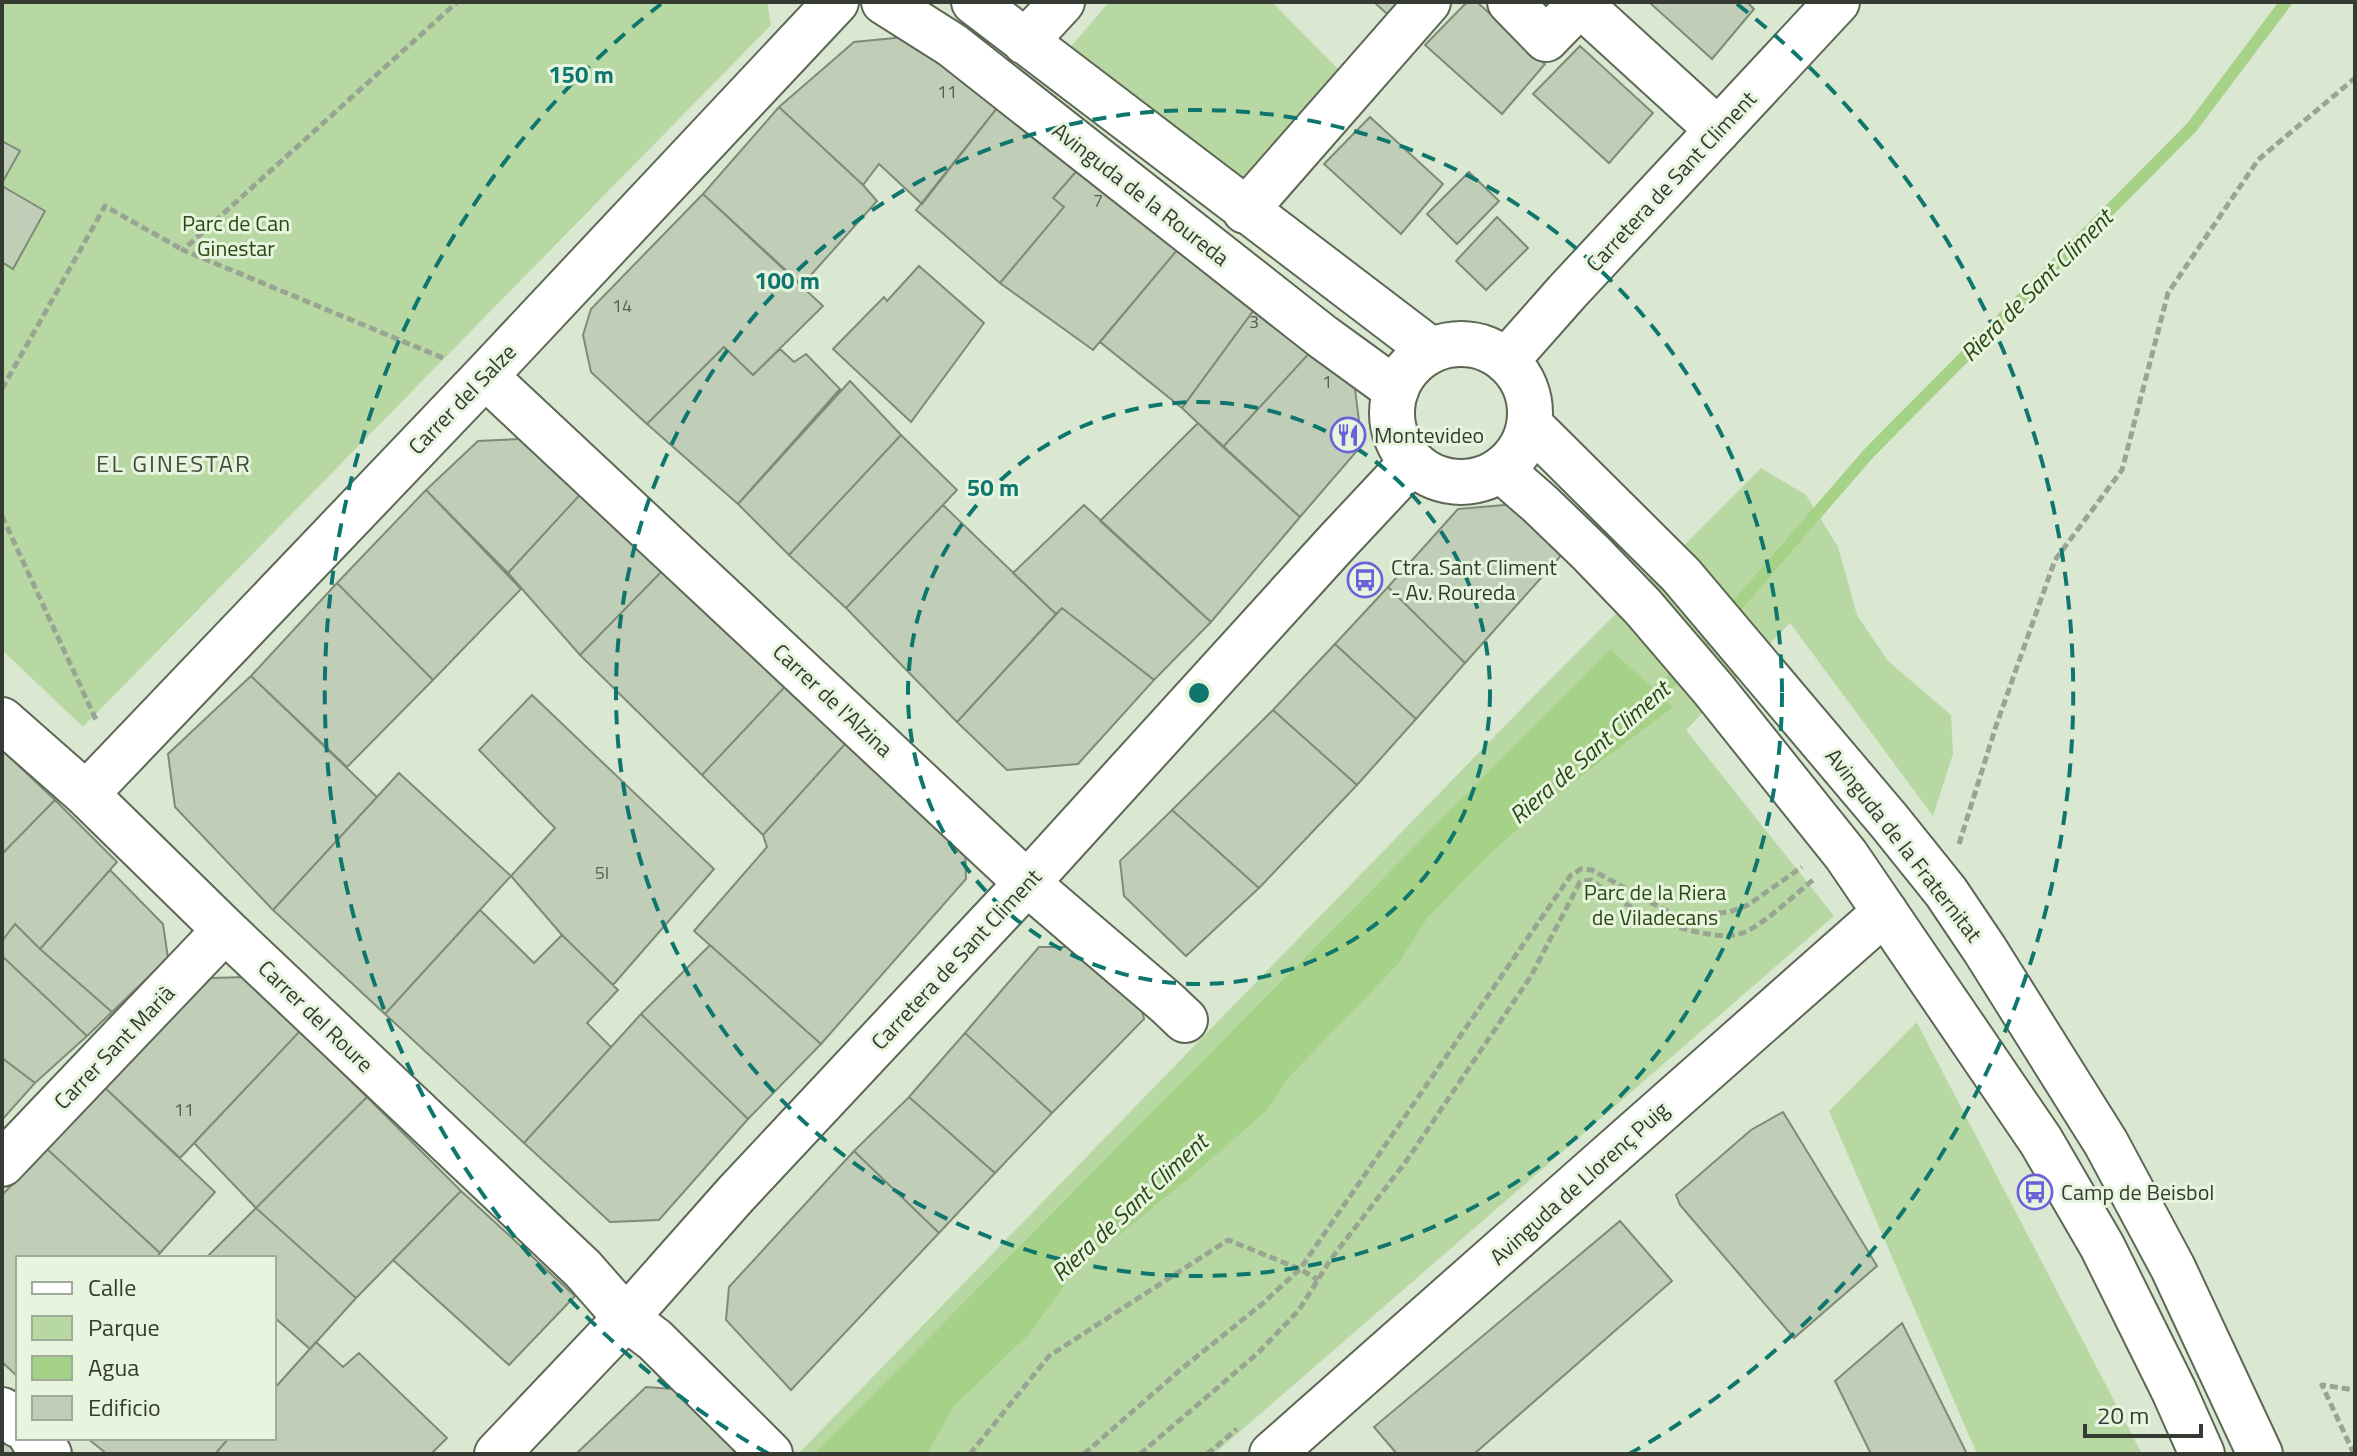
<svg xmlns="http://www.w3.org/2000/svg" width="2357" height="1456" font-family="'Titillium Web',sans-serif">
<style>
.green{fill:#b8d8a3}
.water{fill:#a6d287}
.lines{fill:none;stroke-linecap:round;stroke-linejoin:round}
.stream{stroke:#a6d287;stroke-width:12}
.building{fill:#c0ceb7;stroke:#7e8b76;stroke-width:2}
.minor-casing{stroke:#5c6854;stroke-width:48}
.tertiary-casing{stroke:#5c6854;stroke-width:48}
.path{stroke:#99a492;stroke-width:5;stroke-dasharray:8 4;stroke-linecap:butt}
.minor{stroke:#fff;stroke-width:44}
.tertiary{stroke:#fff;stroke-width:44}
.ring{fill:none;stroke:#0f766e;stroke-width:4;stroke-dasharray:14 10}
.labels{text-anchor:middle;dominant-baseline:central;stroke-width:6;stroke-linejoin:round;paint-order:stroke}
.number-label{font-size:18px;fill:#586053}
.street-label{font-size:22px;fill:#353b32;stroke:#e7f5de}
.park-label{font-size:22px;fill:#2c4814;stroke:#e7f5de}
.poi-label{font-size:22px;fill:#353b32;stroke:#e7f5de;text-anchor:start}
.water-label{font-size:24px;font-style:italic;fill:#2b4713;stroke:#e7f5de}
.neighbourhood-label{font-size:24px;letter-spacing:2px;fill:#434e3b;stroke:#e7f5de}
.centre{fill:#0f766e;stroke:#e7f5de;stroke-width:4}
.ring-label{font-size:24px;text-anchor:middle;font-weight:bold;fill:#0f766e;stroke:#e7f5de;stroke-width:6;stroke-linejoin:round;paint-order:stroke}
</style>
<rect width="100%" height="100%" fill="#dae8d1"/>
<path class="green" d="M2 2H767L771 25 83 727 2 650Z
M1109 2H1272L1339 70 1242 186 1063 56Z
M1761 468 1806 495 1838 547 1857 615 1888 661 1951 715 1953 754 1933 816 1790 623 1686 730 1834 916 1214 1454H798L1528 702Z
M1917 1022V1023L2142 1454H1977L1829 1111Z"/>
<path class="water" d="M1610 649 1673 707 1555 796 1492 852 1428 917 1398 964 1289 1077 1267 1110 1193 1175 1076 1270 1030 1333 954 1406 927 1454H814Z"/>
<g class="lines">
<path class="stream" d="M1695 654 1869 453 2192 127 2286 2
M1650 705 1683 667"/>
</g>
<path class="building" d="M1374 2H1414L1397 23Z
M1467 2H1477L1545 64 1502 114 1425 45Z
M1649 2H1747L1754 9 1712 59Z
M905 37 1001 103 922 204 879 164 863 185 779 107 854 42Z
M1580 46 1653 113 1609 163 1533 94Z
M1001 103 1081 166 1053 198 1064 207 1000 283 916 210Z
M779 107 863 185 877 201 802 285 703 194Z
M1370 117 1443 184 1401 234 1324 164Z
M2 141 20 151 2 183Z
M1081 166 1183 243 1093 350 1000 283 1064 207 1053 198Z
M1469 172 1499 201 1457 244 1427 214Z
M2 186 45 211 13 269 2 262Z
M703 194 823 306 753 375 724 347 647 424 591 372 583 335 591 309Z
M1497 217 1528 248 1486 290 1456 261Z
M1183 243 1259 303 1182 408 1100 342Z
M919 266 984 323 911 422 833 349 884 297 887 301Z
M1259 303 1314 348 1223 447 1182 408Z
M724 347 753 375 780 349 794 362 806 354 840 389 738 504 647 424Z
M1314 348 1354 381 1362 445 1300 517 1223 447Z
M850 381 901 435 789 555 738 504Z
M1198 423 1300 517 1211 622 1100 521Z
M901 435 957 490 846 608 789 555Z
M542 438 588 486 508 573 426 490 478 441Z
M588 486 669 564 580 655 508 573Z
M426 490 521 589 433 680 337 583Z
M1516 504 1565 551 1465 663 1388 587 1458 509Z
M943 505 1056 614 957 722 846 608Z
M1084 505 1211 622 1154 680 1062 608 1056 614 1013 573Z
M669 564 794 677 702 775 580 655Z
M337 583 433 680 347 767 251 676Z
M1388 587 1465 663 1416 719 1335 644Z
M1062 608 1154 680 1078 764 1007 770 957 722Z
M1335 644 1416 719 1357 785 1273 710Z
M251 676 377 797 273 910 175 807 168 754Z
M794 677 854 734 763 835 702 775Z
M532 695 714 869 613 985 562 935 511 876 555 828 479 750Z
M1273 710 1357 785 1259 888 1172 810Z
M854 734 965 835 966 879 821 1044 694 931 767 847 763 835Z
M2 750 55 800 2 854Z
M399 773 511 876 385 1014 273 910Z
M55 800 117 862 40 949 15 924 2 941V854Z
M1172 810 1259 888 1186 956 1124 896 1120 861Z
M110 870 163 924 168 958 112 1012 40 949Z
M480 910 534 963 562 935 618 990 587 1023 611 1047 524 1143 385 1014Z
M15 924 40 949 112 1012 87 1036 2 956V941Z
M710 945 821 1044 748 1119 641 1014Z
M1039 947H1083L1140 1001 1144 1019 1052 1113 965 1033Z
M2 956 87 1036 35 1083 2 1058Z
M246 977 300 1031 180 1158 103 1086 211 978Z
M641 1014 748 1119 659 1220 610 1222 524 1143Z
M300 1031 367 1097 256 1208 194 1143Z
M965 1033 1052 1113 995 1173 909 1097Z
M2 1058 35 1083 2 1120Z
M103 1086 215 1192 160 1253 47 1149Z
M367 1097 461 1191 356 1298 256 1208Z
M909 1097 995 1173 939 1233 854 1151Z
M1783 1112 1877 1266 1794 1338 1680 1205 1676 1195 1751 1130Z
M47 1149 160 1253 156 1258H18V1377L2 1362V1195Z
M854 1151 939 1233 791 1390 726 1320 729 1287Z
M461 1191 575 1296 509 1365 393 1260Z
M256 1208 356 1298 310 1349 274 1317V1258H206Z
M1620 1221 1672 1281 1474 1454H1397L1374 1427Z
M1902 1323 1967 1454H1871L1835 1381Z
M316 1342 343 1367 359 1353 447 1438 431 1454H215L229 1438H274V1389Z
M646 1387 674 1389 738 1453 576 1454Z
M87 1438H229L215 1454H107Z
M2 1439 18 1454H2Z"/>
<g class="lines">
<g class="minor-casing">
<path id="minor" d="M884 2 952 45 1323 337 1396 390
M974 2 1431 350
M1510 2 1546 39 1580 4 1718 130
M1025 42 1062 2
M1245 211 1428 2
M485 376 1027 883 1167 1003 1185 1020
M2 720 86 794 225 930 583 1269 626 1318 655 1340 770 1454
M86 794 485 376 836 2
M2 1164 225 930
M2 1410 18 1425
M32 1438 49 1454
M1272 1454 1885 912"/>
</g>
<g class="tertiary-casing">
<path id="tertiary" d="M1392 413a69 69 0 1 1 138 0a69 69 0 1 1-138 0Z
M1506 361 1567 292 1837 2
M1530 425 1681 575 1889 821 1946 892 1985 950 2106 1143 2173 1268 2260 1454
M1501 470 1539 503 1591 553 1643 607 1714 690 1846 855 2041 1141 2102 1246 2174 1391 2202 1454
M497 1454 626 1318 735 1195 1027 883 1338 541 1412 462"/>
</g>
<path class="path" d="M443 358 183 250 457 2
M2 389 105 206 183 250
M2 516 97 722
M1959 844 1996 726 2055 560 2122 470 2168 293 2258 160 2355 78
M970 1454 1049 1356 1228 1240 1300 1269 1318 1280
M1084 1454 1180 1370 1261 1305 1300 1269 1571 875 1581 869 1592 870 1678 917 1729 912 1748 905 1802 867
M1140 1454 1258 1353 1299 1310 1331 1259 1407 1160 1531 976 1580 882 1591 880C1627 908 1664 927 1708 934 1721 936 1733 937 1745 932 1764 924 1797 893 1814 879
M1207 1454 1237 1429
M2354 1454 2322 1385 2355 1390"/>
<use href="#minor" class="minor"/>
<use href="#tertiary" class="tertiary"/>
</g>
<g class="ring">
<circle cx="1199" cy="693" r="291"/>
<circle cx="1199" cy="693" r="583"/>
<path d="M769 1454A874 874 0 0 1 661 4M1737 4A874 874 0 0 1 1629 1454"/>
</g>
<defs>
<g id="restaurant-ring" transform="scale(1.8)"><circle r="9.5" fill="#e7f5de" stroke="#6b60da" stroke-width="1.5"/><path d="M-5-6h1v4h1v-4h1v4h1v-4h1v5L-1.5 .5V6h-2V.5L-5-1ZM5-6V6H3V1.5H1.5Q1.5-4 5-6Z" fill="#6b60da"/></g>
<g id="bus-ring" transform="scale(1.8)"><circle r="9.5" fill="#e7f5de" stroke="#6b60da" stroke-width="1.5"/><path d="M-5-6H5V4H4V6H2V4H-2V6H-4V4H-5ZM-3.5-4V0h7V-4ZM-3.5 1.2v1.5H-2V1.2ZM2 1.2v1.5H3.5V1.2Z" fill="#6b60da"/></g>
</defs>
<g fill-rule="evenodd">
<use href="#restaurant-ring" x="1348" y="435"/>
<use href="#bus-ring" x="1365" y="580"/>
<use href="#bus-ring" x="2035" y="1192"/>
</g>
<g class="labels">
<g class="number-label">
<text x="947" y="91">11</text>
<text x="1098" y="200">7</text>
<text x="622" y="305">14</text>
<text x="1254" y="321">3</text>
<text x="1327" y="381">1</text>
<text x="602" y="872">5I</text>
<text x="184" y="1109">11</text>
</g>
<g class="street-label">
<text transform="translate(1671 181) rotate(-47)">Carretera de Sant Climent</text>
<text transform="translate(1141 194) rotate(38)">Avinguda de la Roureda</text>
<text transform="translate(462 399) rotate(-46)">Carrer del Salze</text>
<text transform="translate(833 700) rotate(43)">Carrer de l'Alzina</text>
<text transform="translate(1904 845) rotate(52)">Avinguda de la Fraternitat</text>
<text transform="translate(956 959) rotate(-47)">Carretera de Sant Climent</text>
<text transform="translate(316 1016) rotate(44)">Carrer del Roure</text>
<text transform="translate(114 1047) rotate(-46)">Carrer Sant Marià</text>
<text transform="translate(1579 1183) rotate(-42)">Avinguda de Llorenç Puig</text>
</g>
<g class="park-label">
<text x="236" y="223">Parc de Can<tspan x="236" dy="25">Ginestar</tspan></text>
<text x="1655" y="892">Parc de la Riera<tspan x="1655" dy="25">de Viladecans</tspan></text>
</g>
<g class="poi-label">
<text x="1374" y="435">Montevideo</text>
<text x="1391" y="567">Ctra. Sant Climent<tspan x="1391" dy="25">- Av. Roureda</tspan></text>
<text x="2061" y="1192">Camp de Beisbol</text>
</g>
<g class="water-label">
<text transform="translate(2036 285) rotate(-45)">Riera de Sant Climent</text>
<text transform="translate(1589 752) rotate(-41)">Riera de Sant Climent</text>
<text transform="translate(1129 1207) rotate(-43)">Riera de Sant Climent</text>
</g>
<g class="neighbourhood-label">
<text x="174" y="463">EL GINESTAR</text>
</g>
</g>
<circle cx="1199" cy="693" r="12" class="centre"/>
<g class="ring-label">
<text x="581" y="83">150 m</text>
<text x="787" y="289">100 m</text>
<text x="993" y="496">50 m</text>
</g>
<rect width="2357" height="1456" fill="none" stroke="#353b32" stroke-width="8"/>
<rect x="16" y="1256" width="260" height="184" fill="#e7f5de" stroke="#a0ab99" stroke-width="2"/>
<rect x="32" y="1282" width="40" height="12" fill="#ffffff" stroke="#a0ab99" stroke-width="2"/>
<text x="88" y="1296" font-size="24" fill="#353b32">Calle</text>
<rect x="32" y="1316" width="40" height="24" fill="#b8d8a3" stroke="#a0ab99" stroke-width="2"/>
<text x="88" y="1336" font-size="24" fill="#353b32">Parque</text>
<rect x="32" y="1356" width="40" height="24" fill="#a6d287" stroke="#a0ab99" stroke-width="2"/>
<text x="88" y="1376" font-size="24" fill="#353b32">Agua</text>
<rect x="32" y="1396" width="40" height="24" fill="#c0ceb7" stroke="#a0ab99" stroke-width="2"/>
<text x="88" y="1416" font-size="24" fill="#353b32">Edificio</text>
<path d="M2085 1424v12h116v-12" fill="none" stroke="#353b32" stroke-width="4"/>
<text x="2097" y="1424" font-size="24" fill="#353b32" stroke="#e7f5de" stroke-width="6" paint-order="stroke">20 m</text>
</svg>
